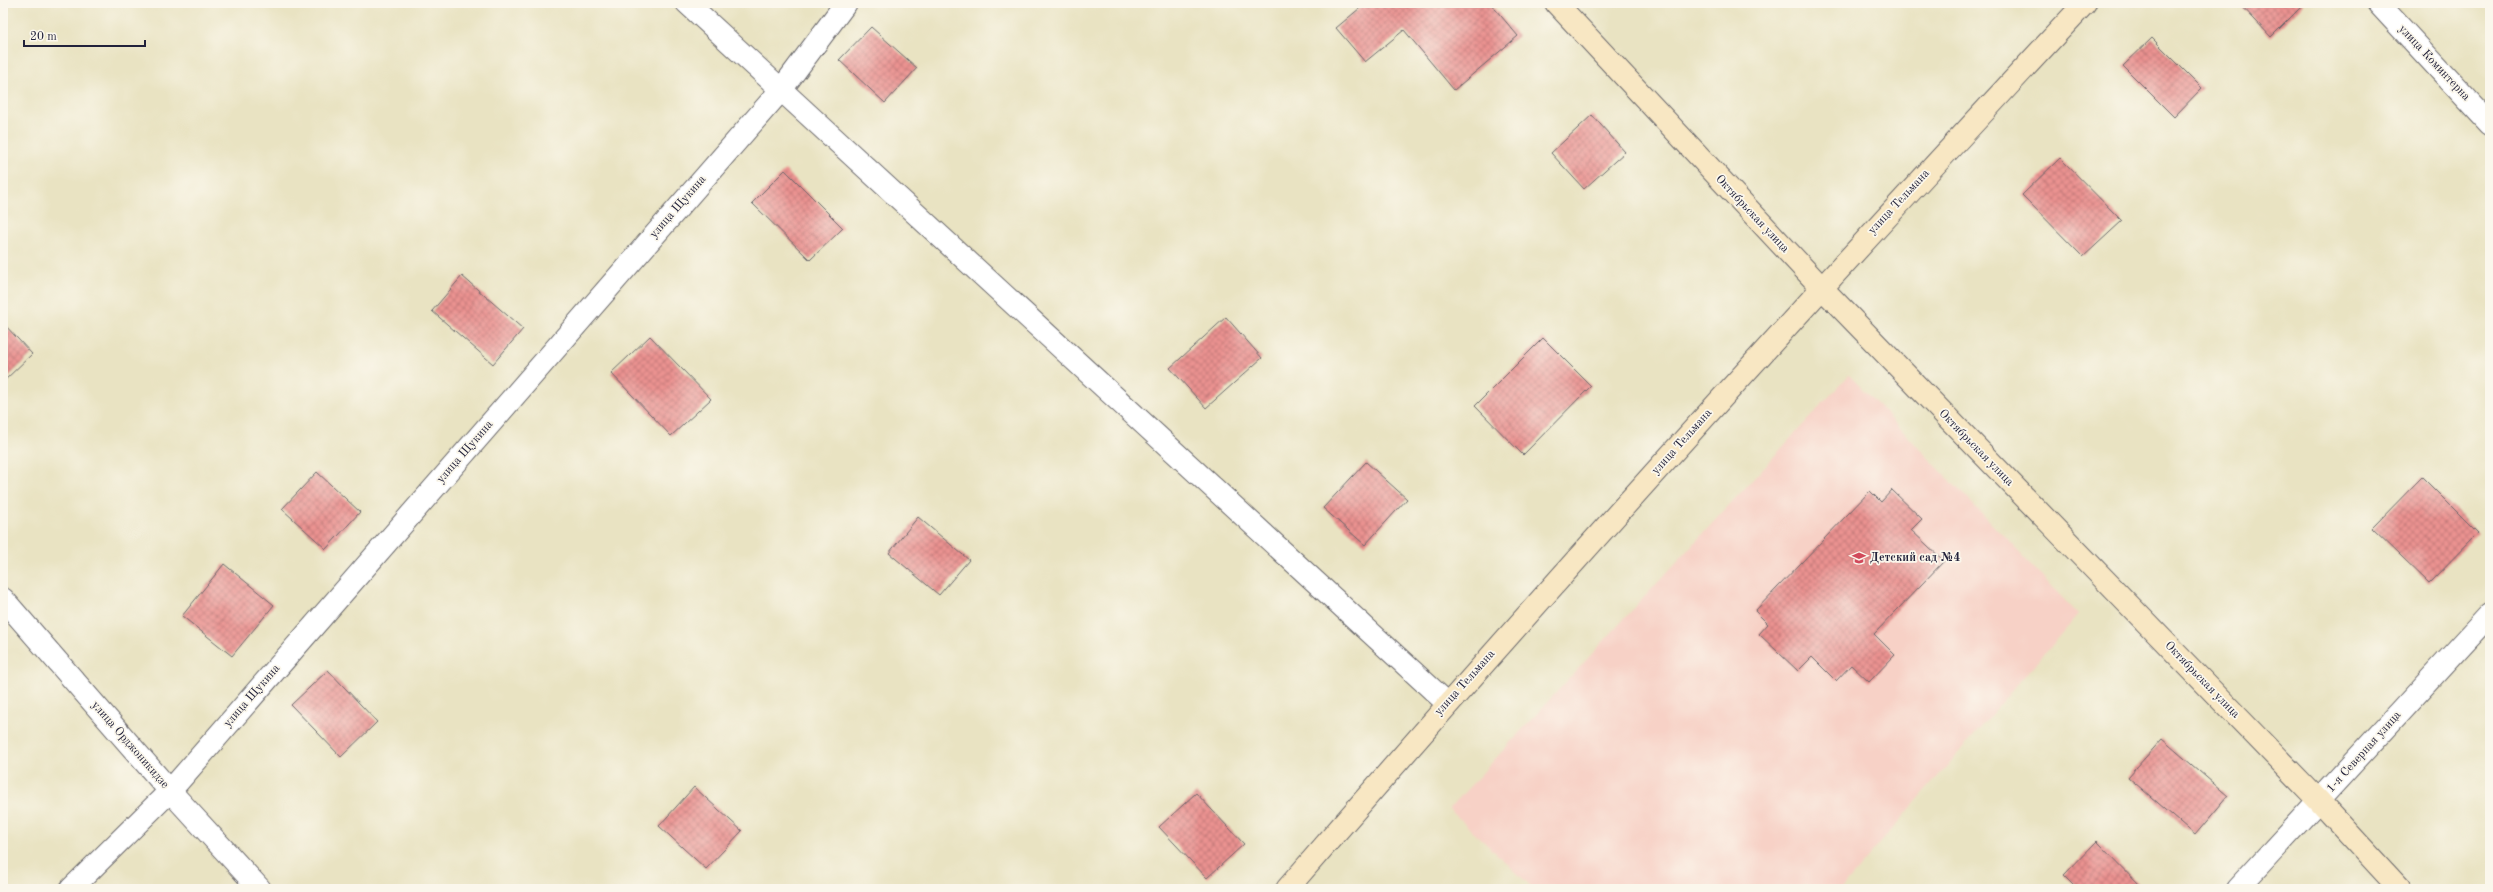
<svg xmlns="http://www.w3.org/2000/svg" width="2493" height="892" font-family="'Old Standard TT',serif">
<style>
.built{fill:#f7d1c6}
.building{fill:url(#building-cross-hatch)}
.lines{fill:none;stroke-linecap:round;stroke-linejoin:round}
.street-casing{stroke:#68666a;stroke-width:24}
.secondary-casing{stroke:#68666a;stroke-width:24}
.street{stroke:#fff;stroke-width:22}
.secondary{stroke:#f8e7c3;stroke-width:22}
.labels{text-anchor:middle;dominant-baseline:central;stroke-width:3.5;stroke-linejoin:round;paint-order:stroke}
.street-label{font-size:12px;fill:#22223b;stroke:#fbf7ec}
.poi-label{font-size:12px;font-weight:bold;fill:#22223b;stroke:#fbf7ec;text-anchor:start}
</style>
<defs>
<pattern id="building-cross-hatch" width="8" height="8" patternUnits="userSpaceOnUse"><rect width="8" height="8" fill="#ea9290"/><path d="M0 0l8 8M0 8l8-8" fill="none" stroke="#bd7777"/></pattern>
</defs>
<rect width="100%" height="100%" fill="#fbf7ec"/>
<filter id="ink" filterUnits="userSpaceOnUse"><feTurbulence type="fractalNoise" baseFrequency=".025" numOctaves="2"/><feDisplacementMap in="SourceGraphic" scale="8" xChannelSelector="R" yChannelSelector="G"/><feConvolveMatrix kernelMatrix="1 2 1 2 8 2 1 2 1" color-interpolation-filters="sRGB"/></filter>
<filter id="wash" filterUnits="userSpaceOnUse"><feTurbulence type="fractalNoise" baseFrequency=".012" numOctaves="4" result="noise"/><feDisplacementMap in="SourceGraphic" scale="16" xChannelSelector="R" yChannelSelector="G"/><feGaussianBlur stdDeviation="0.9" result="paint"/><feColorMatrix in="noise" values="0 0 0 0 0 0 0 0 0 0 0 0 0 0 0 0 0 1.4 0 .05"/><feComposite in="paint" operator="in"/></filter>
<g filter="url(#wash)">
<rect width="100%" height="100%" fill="#e9e3c2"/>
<path class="built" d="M1849 375 2078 614 1841 889H1811L1804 885 1801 889H1534L1449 809Z"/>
<g id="blocks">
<path class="building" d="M1366 3H1490L1518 36 1454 90 1404 30 1365 62 1336 28Z
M2239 3H2303L2304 4 2271 37Z
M871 27 917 68 885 103 839 60Z
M2152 38 2202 88 2174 117 2123 66Z
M1592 115 1625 152 1584 189 1551 153Z
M2060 158 2122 221 2083 257 2022 195Z
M785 170 843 228 810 260 752 203Z
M462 276 523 329 493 364 432 311Z
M1226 317 1262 358 1206 408 1170 368Z
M3 323 32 354 3 382Z
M650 336 711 399 671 436 611 373Z
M1543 338 1591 386 1523 455 1475 406Z
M1366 462 1407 499 1365 545 1323 508Z
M317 472 360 512 326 549 282 509Z
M2422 477 2478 533 2429 583 2372 528Z
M1892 490 1922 519 1911 530 1944 561 1874 634 1895 655 1869 682 1851 665 1836 681 1812 657 1798 671 1759 634 1768 624 1755 611 1870 491 1881 502Z
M918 517 969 560 939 595 889 553Z
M224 564 274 605 232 656 182 616Z
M328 670 377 722 341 757 291 705Z
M2162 739 2228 796 2195 835 2128 777Z
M694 787 742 831 706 869 659 826Z
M1196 793 1244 844 1207 878 1159 827Z
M2097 841 2143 888 2142 889H2078L2064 875Z"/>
</g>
</g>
<g filter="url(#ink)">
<use href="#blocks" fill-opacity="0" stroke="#68666a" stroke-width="1"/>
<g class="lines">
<g class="street-casing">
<path id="street" d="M687 3 1447 703
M2378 3 2490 124
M3 599 170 791 260 889
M71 889 170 791 781 90 846 3
M2237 889 2490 614"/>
</g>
<g class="secondary-casing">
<path id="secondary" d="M1556 3 1821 287 2319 801 2400 889
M1287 889C1547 588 1814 294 2085 3"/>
</g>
<use href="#street" class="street"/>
<use href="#secondary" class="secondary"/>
</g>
</g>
<defs>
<g id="school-bare" transform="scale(1.08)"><path d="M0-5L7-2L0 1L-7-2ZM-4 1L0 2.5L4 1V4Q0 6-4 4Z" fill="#d1495b" stroke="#fbf7ec" stroke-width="2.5" paint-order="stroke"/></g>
</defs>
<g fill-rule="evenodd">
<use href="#school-bare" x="1859" y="558"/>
</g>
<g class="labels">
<g class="street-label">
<text transform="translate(2434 63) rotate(47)">улица Коминтерна</text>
<text transform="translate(1899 202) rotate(-47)">улица Тельмана</text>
<text transform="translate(678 207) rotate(-49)">улица Щукина</text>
<text transform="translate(1752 214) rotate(47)">Октябрьская улица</text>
<text transform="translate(1682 442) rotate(-48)">улица Тельмана</text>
<text transform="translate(1976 448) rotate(46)">Октябрьская улица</text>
<text transform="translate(465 452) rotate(-49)">улица Щукина</text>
<text transform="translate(2202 680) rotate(46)">Октябрьская улица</text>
<text transform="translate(1465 683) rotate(-48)">улица Тельмана</text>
<text transform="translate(252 696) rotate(-49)">улица Щукина</text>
<text transform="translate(130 745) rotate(49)">улица Орджоникидзе</text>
<text transform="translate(2364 752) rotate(-48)">1-я Северная улица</text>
</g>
<g class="poi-label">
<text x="1870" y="558">Детский сад №4</text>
</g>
</g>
<rect width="2493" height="892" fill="none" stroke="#fbf7ec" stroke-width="16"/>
<path d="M24 40v6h121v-6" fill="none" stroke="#22223b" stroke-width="2"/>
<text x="30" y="40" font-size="12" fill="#22223b" stroke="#fbf7ec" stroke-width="3" paint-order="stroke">20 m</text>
</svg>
